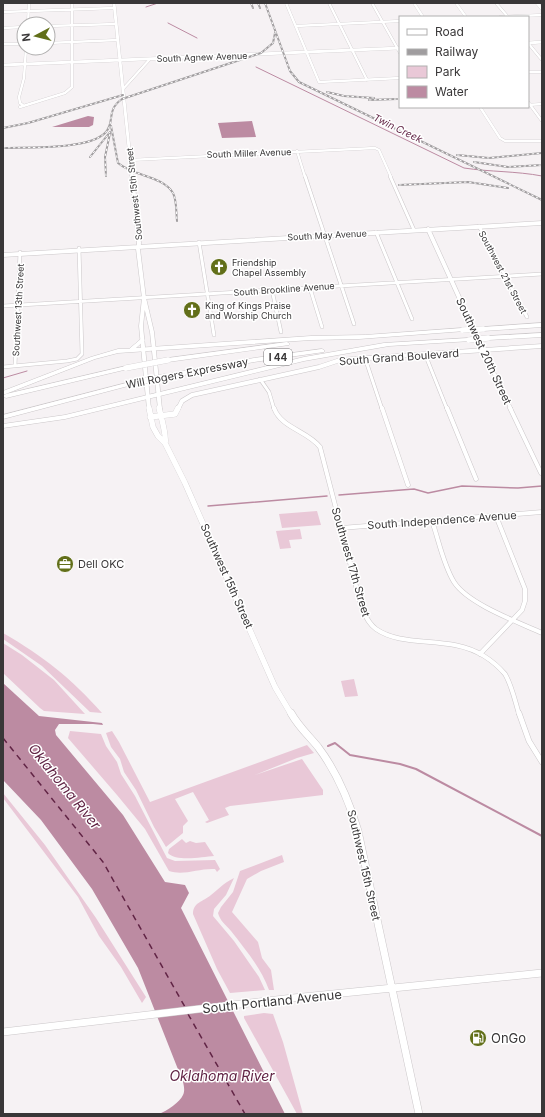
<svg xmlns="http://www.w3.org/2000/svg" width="545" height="1117" font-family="Inter,sans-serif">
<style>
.green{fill:#e9c8d7}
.water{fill:#bc8ba2}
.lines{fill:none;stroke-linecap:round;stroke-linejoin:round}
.stream-far2{stroke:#bc8ba2;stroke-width:1}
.stream-far1{stroke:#bc8ba2;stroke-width:1.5}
.stream{stroke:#bc8ba2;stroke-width:2}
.ferry{stroke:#612445;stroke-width:1.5;stroke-dasharray:6 5;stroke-linecap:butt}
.street-far3-casing{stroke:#cbc7c9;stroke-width:3}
.street-far2-casing{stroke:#cbc7c9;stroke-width:4}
.street-far1-casing{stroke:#cbc7c9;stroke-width:5}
.street-casing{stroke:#cbc7c9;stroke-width:6}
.secondary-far3-casing{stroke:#cbc7c9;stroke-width:3.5}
.secondary-far2-casing{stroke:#cbc7c9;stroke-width:5}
.secondary-far1-casing{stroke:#cbc7c9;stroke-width:6}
.secondary-casing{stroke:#cbc7c9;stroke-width:8}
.highway-casing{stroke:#cbc7c9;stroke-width:1}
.street-far3{stroke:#fff;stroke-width:2.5}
.street-far2{stroke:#fff;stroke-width:3}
.street-far1{stroke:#fff;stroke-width:4}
.street{stroke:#fff;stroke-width:5}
.secondary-far3{stroke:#fff;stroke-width:3}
.secondary-far2{stroke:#fff;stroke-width:4}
.secondary-far1{stroke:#fff;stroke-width:5.5}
.secondary{stroke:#fff;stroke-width:7}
.highway{fill:#fff;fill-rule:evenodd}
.rail-casing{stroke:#a09d9f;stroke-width:2}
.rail{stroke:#fff;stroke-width:1;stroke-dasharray:2.5;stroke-linecap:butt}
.highway-bridge-casing{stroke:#cbc7c9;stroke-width:6;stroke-linecap:butt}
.highway-bridge{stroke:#fff;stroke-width:5.5}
.labels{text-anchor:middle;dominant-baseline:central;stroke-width:3;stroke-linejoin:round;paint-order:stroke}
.far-street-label{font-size:9px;fill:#393738;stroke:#fff}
.far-poi-label{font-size:9px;fill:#393738;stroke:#fff;text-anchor:start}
.far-water-label{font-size:10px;font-style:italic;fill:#612445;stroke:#fff}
.shield{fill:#fff;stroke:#747374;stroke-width:1}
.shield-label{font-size:10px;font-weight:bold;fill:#393738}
.street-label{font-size:11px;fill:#393738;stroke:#fff}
.poi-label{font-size:11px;fill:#393738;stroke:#fff;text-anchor:start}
.near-street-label{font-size:13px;fill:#393738;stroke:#fff}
.near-poi-label{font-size:13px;fill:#393738;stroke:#fff;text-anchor:start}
.near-water-label{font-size:14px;font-style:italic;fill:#612445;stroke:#fff}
</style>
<rect width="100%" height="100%" fill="#f6f2f4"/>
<path class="green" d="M317 511 321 525 282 528 279 514Z
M300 529 302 539 289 540 291 548 280 549 276 531Z
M3 633C43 656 71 678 102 713L90 712 42 666 3 639Z
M3 643 22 655 54 680 85 714 44 711 40 708 3 673Z
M354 679 358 696 345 697 341 681Z
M70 731 101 734 106 746 117 762 121 774 135 796 167 858 175 861 215 860 220 869 217 872 215 869C199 868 184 876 169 871L145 829 117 795 68 738Z
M112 731 119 742 150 802 307 745 314 753 297 758 255 775 302 759 323 790V795L230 806 225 808 229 815 207 823 205 822 209 820 193 792 175 799 188 821 183 826V833L166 847 154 827 136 790 124 772 120 759 111 747 106 733Z
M3 793 45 845 96 918 146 997 142 1003 121 967 99 936 78 897 3 798Z
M182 839 186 843 190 841 196 843 205 842 214 856C202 857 176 862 168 853L169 849Z
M282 855 284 862 261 871 247 879 232 912 258 942 262 958 271 970 274 990H269C261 968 245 949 231 931 226 925 220 921 218 913L221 907 233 892 240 871Z
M234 878 226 895 214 909 213 916 234 941 259 977 265 990 230 993 217 969 193 914C193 902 203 902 211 895 220 888 222 884 234 878Z
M264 1013 273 1014 283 1042 303 1114H297L244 1018V1016Z"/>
<path class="water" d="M88 116 94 117 93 125 89 127H52Z
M252 121 256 137 222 138 218 123Z
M3 683 39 716 102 723 103 725 93 724H59L55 730 56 735 123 815 165 882 185 885 189 893 181 908 285 1114H159C167 1111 180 1102 183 1095 185 1091 184 1086 183 1082L138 968 92 889 41 820 3 780Z"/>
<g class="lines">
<path class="stream-far2" d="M146 7 158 3
M168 23 197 38
M256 67 464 168C490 172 516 171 542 176
M3 378 27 371"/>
<path class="stream-far1" d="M339 495 414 489 428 493 462 486 518 488 542 486
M208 506 327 496"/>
<path class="stream" d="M328 746 335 743 350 755 400 764 416 769 542 836"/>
<path class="ferry" d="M3 738 103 862 185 1007
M188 1014 245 1114"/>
<g class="street-far3-casing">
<path id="street-far3" d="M286 3 319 82 400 78
M329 3 367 80
M372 3 400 53
M414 3 423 17
M456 3 466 17
M496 3 508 17
M3 12 114 8
M500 17 542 15
M28 24 29 3
M48 26 116 24
M296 26 400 21
M3 28 24 27
M48 43 118 40
M528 43 542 60
M3 44H24
M528 72H542
M123 89 150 59
M528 102 542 121
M528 105 542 104
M24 106 20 103 19 97 24 78 26 48
M20 107 65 93 72 87V3
M480 107 500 138 505 141H542
M297 151 305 177
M130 160 375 148 379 150 391 177"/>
</g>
<g class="street-far2-casing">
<path id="street-far2" d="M305 176 354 324
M390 176 414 230
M479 226 527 317
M376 232 412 319
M199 242 214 335
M310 288 322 327
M272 290 281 332
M3 306 542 274
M483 350 511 409
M425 354 447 409
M365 358 382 409
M15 366 20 252
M3 367 67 361 77 359 82 354 79 248
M260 379 269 392 274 409"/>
</g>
<g class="street-far1-casing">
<path id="street-far1" d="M274 408C281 428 308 431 320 447L362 609C366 617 369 624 376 629 405 649 449 634 484 656 492 661 499 667 505 674 512 686 515 701 519 714
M382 408 408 485
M447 408 476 479
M510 408 541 473
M432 521C439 541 443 564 454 582 468 604 518 622 542 633
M341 528 542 512
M480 654 522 610 525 601V589L496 516"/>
</g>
<g class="street-casing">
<path id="street" d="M519 713 529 741 542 762"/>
</g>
<g class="secondary-far3-casing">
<path id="secondary-far3" d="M114 3 132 177
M537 3 542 9
M528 43 542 42
M3 65 400 48"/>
</g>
<g class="secondary-far2-casing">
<path id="secondary-far2" d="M132 176 139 243 138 249 144 298 152 332 160 409
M428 229 483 350
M3 255 542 223
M144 298 141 326 149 409
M178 409 182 401 192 395 319 367 340 360 542 346"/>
</g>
<g class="secondary-far1-casing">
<path id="secondary-far1" d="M149 408 153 427 158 436 165 443 185 483 275 687 291 714
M159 408C161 416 167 437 165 443
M150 417 175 414 178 408"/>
</g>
<g class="secondary-casing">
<path id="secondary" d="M291 713C298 726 309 736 318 747 337 772 349 801 358 831L419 1114
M3 1032 293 998 542 973"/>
</g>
<g class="highway-casing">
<path id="highway" d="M542 323V327L483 331 480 329 483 327Z
M463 328 466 330 465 331 359 339 311 340 118 353 95 359 3 395V391L91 357 118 349H129L142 338 145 340 136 348 311 336 365 335Z
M542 333V337L488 340 485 338 488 336Z
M469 338 471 339V341L389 346 304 361 65 419 3 428V424L65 415 304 357 384 343Z
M287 342 290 344 289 345 168 362 165 360 168 358Z
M322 349 324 350V352L254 362 168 378 165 376 168 374 254 358Z
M126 366 128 367V369L6 398 3 396 6 394Z
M130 382 132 383V385L3 419V415Z"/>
</g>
<use href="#street-far3" class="street-far3"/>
<use href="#street-far2" class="street-far2"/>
<use href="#street-far1" class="street-far1"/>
<use href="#street" class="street"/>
<use href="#secondary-far3" class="secondary-far3"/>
<use href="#secondary-far2" class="secondary-far2"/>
<use href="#secondary-far1" class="secondary-far1"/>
<use href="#secondary" class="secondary"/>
<use href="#highway" class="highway"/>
<g class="rail-casing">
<path id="rail" d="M251 3 253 8
M258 3 260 8
M265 3 290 71 299 82 542 200
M327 92 344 96 374 98
M369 100 397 99
M111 126 118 163C133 176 163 176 173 193 177 201 176 212 177 221
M3 128 28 123 123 95
M3 148C27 147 88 150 105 133 116 122 105 111 122 99L261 53 273 43 275 33
M457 155 489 158 542 153
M90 157 110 132
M474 162 508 167 542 165
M106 176 105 157 110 133
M399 185 468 182 508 188"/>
</g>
<use href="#rail" class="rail"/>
<g class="highway-bridge-casing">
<path id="highway-bridge" d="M463 330 483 329
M469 340 488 338
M126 368 168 360
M130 384 168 376"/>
</g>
<use href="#highway-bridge" class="highway-bridge"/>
</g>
<defs>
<g id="church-disc" transform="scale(0.9)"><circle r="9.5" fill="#626f19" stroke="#fff"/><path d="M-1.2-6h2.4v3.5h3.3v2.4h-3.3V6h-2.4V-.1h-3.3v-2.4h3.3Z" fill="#fff"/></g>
<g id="office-disc" transform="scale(0.9)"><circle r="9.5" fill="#626f19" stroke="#fff"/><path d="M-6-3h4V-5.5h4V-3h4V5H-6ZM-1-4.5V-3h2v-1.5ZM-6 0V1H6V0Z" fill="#fff"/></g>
<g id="fuel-disc" transform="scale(0.9)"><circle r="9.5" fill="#626f19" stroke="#fff"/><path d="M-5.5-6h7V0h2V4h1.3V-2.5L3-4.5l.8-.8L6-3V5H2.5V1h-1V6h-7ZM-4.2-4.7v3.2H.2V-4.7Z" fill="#fff"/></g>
</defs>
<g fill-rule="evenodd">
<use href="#church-disc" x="219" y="267"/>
<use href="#church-disc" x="192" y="310"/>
<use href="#office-disc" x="65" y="564"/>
<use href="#fuel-disc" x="478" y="1038"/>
</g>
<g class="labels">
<g class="far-street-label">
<text transform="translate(202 57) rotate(-2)">South Agnew Avenue</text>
<text transform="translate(249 153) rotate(-2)">South Miller Avenue</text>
<text transform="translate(134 194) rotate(-96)">Southwest 15th Street</text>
<text transform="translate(327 235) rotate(-3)">South May Avenue</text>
<text transform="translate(503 272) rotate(62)">Southwest 21st Street</text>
<text transform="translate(284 289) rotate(-4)">South Brookline Avenue</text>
<text transform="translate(18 310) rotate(-87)">Southwest 13th Street</text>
</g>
<g class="far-poi-label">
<text x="232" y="262">Friendship<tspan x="232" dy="10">Chapel Assembly</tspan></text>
<text x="205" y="305">King of Kings Praise<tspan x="205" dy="10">and Worship Church</tspan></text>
</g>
<g class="far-water-label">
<text transform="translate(398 128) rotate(26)">Twin Creek</text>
</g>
<rect class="shield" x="264" y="349" width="28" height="16" rx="3"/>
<g class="shield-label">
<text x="278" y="357">I 44</text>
</g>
<g class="street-label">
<text transform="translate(484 351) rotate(65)">Southwest 20th Street</text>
<text transform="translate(399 357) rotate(-4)">South Grand Boulevard</text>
<text transform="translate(187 373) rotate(-11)">Will Rogers Expressway</text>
<text transform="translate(442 520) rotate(-4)">South Independence Avenue</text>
<text transform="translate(351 562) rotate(74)">Southwest 17th Street</text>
<text transform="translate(227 576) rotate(66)">Southwest 15th Street</text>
<text transform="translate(364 865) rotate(77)">Southwest 15th Street</text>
</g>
<g class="poi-label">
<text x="78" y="564">Dell OKC</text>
</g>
<g class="near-street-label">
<text transform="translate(272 1001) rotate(-6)">South Portland Avenue</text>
</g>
<g class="near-poi-label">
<text x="491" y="1038">OnGo</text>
</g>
<g class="near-water-label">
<text transform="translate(65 786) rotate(51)">Oklahoma River</text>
<text x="222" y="1075">Oklahoma River</text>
</g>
</g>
<rect width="545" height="1117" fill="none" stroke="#393738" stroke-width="8"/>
<rect x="399" y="16" width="130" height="92" fill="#ffffff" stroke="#b0afaf"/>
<rect x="407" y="29" width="20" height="6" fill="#ffffff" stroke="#b0afaf"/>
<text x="435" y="36" font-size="12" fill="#393738">Road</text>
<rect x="407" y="49" width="20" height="6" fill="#a09d9f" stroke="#b0afaf"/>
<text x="435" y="56" font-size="12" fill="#393738">Railway</text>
<rect x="407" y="66" width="20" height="12" fill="#e9c8d7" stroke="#b0afaf"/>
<text x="435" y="76" font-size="12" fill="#393738">Park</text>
<rect x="407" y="86" width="20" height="12" fill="#bc8ba2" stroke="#b0afaf"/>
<text x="435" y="96" font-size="12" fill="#393738">Water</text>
<g transform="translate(36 36) rotate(263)"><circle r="19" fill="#ffffff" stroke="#b0afaf"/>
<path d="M0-3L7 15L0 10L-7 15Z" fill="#626f19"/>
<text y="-6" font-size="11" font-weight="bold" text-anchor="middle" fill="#393738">N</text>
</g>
</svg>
